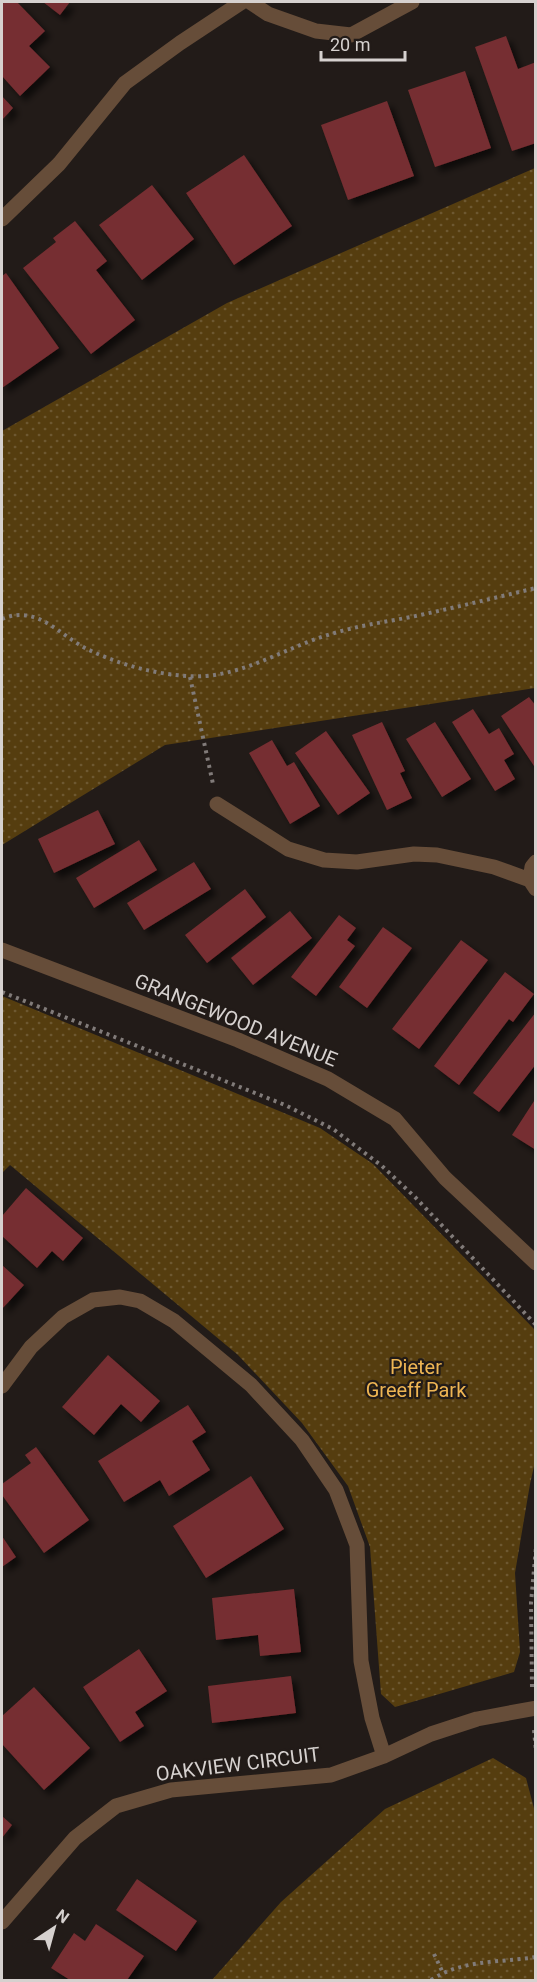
<svg xmlns="http://www.w3.org/2000/svg" width="537" height="1982" font-family="Roboto,sans-serif">
<style>
.green{fill:url(#green-dots)}
.building{fill:#762e31;filter:url(#shadow)}
.lines{fill:none;stroke-linecap:round;stroke-linejoin:round}
.path{stroke:#817b79;stroke-width:4;stroke-dasharray:3 4.5;stroke-linecap:butt}
.minor{stroke:#664d39;stroke-width:15}
.labels{text-anchor:middle;dominant-baseline:central;stroke-width:4.5;stroke-linejoin:round;paint-order:stroke}
.street-label{font-size:20px;fill:#d6d1cf;stroke:#221b18}
.park-label{font-size:20px;fill:#eeb553;stroke:#221b18}
</style>
<defs>
<pattern id="green-dots" width="8" height="8" patternUnits="userSpaceOnUse" patternTransform="scale(1.5)"><rect width="8" height="8" fill="#553d0f"/><path d="M2 2h.1M6 6h.1" fill="none" stroke="#6d5831" stroke-width="1.8" stroke-linecap="round"/></pattern>
<filter id="shadow"><feDropShadow dx="5.5" dy="5.5" stdDeviation="3" flood-color="#0009"/></filter>
</defs>
<rect width="100%" height="100%" fill="#221b18"/>
<path class="green" d="M535 168V688L165 745 2 845V431L227 303Z
M2 996 320 1128 373 1164 534 1329 535 1462 530 1484 515 1573 520 1652 514 1672 395 1707 381 1694 370 1547 348 1486 302 1423 238 1355 10 1165 2 1173Z
M493 1758 526 1778 536 1816 535 1980H212L281 1902 385 1809Z"/>
<path class="building" d="M2 2H17L45 31 29 46 50 67 20 96 2 76Z
M43 2H70L60 15Z
M506 36 518 69 536 62V143L512 151 475 47Z
M465 71 491 148 435 167 408 90Z
M2 96 13 108 2 120Z
M387 101 414 176 348 200 321 125Z
M244 155 292 226 234 265 186 193Z
M152 185 194 239 142 280 99 225Z
M75 221 107 261 96 270 135 320 91 354 23 268 56 242 53 238Z
M6 273 59 348 2 388V276Z
M529 697 536 706V769L501 716Z
M473 709 489 734 499 728 514 754 504 760 515 779 495 791 452 722Z
M382 722 405 771 400 773 412 798 387 810 352 735Z
M435 722 471 779 442 797 406 739Z
M326 731 370 793 338 815 295 753Z
M272 740 287 766 294 762 320 806 290 824 249 753Z
M98 810 115 844 54 873 38 839Z
M139 840 157 870 94 908 76 878Z
M194 862 211 889 144 930 127 903Z
M245 889 266 917 207 963 185 935Z
M290 911 312 938 253 985 231 958Z
M339 915 356 928 347 940 355 946 316 996 291 977Z
M383 927 412 948 367 1008 339 987Z
M461 940 488 960 419 1049 392 1029Z
M505 972 534 994 513 1022 509 1019 459 1085 434 1066Z
M536 1012V1064L499 1112 473 1093Z
M536 1098V1150L512 1135Z
M26 1188 83 1238 63 1261 52 1251 37 1268 2 1236V1216Z
M2 1265 24 1285 2 1309Z
M108 1355 160 1401 141 1422 121 1404 94 1435 62 1407Z
M188 1405 206 1432 192 1441 210 1470 169 1496 160 1480 124 1502 98 1461Z
M36 1447 89 1520 44 1553 2 1495V1484L31 1463 25 1455Z
M251 1476 284 1529 206 1578 173 1526Z
M2 1536 16 1557 2 1567Z
M294 1589 301 1652 260 1656 258 1635 216 1640 212 1598Z
M139 1649 167 1691 135 1712 144 1726 120 1742 83 1687Z
M291 1676 296 1713 212 1723 208 1686Z
M34 1687 90 1748 44 1790 2 1744V1716Z
M2 1816 12 1825 2 1838Z
M137 1879 197 1921 176 1951 116 1910Z
M96 1924 144 1956 127 1980H70L51 1968 74 1933 85 1941Z"/>
<g class="lines">
<path class="path" d="M2 619C37 604 59 635 87 649 118 664 153 674 188 676 238 680 283 648 331 634 357 626 384 622 411 617 453 608 494 598 536 588
M190 677 213 784
M2 992 285 1105 333 1129 382 1166 416 1198 536 1325
M532 1687 531 1603 536 1547
M534 1730 536 1751
M434 1954 443 1973
M431 1980C463 1959 499 1963 536 1957"/>
<path class="minor" d="M250 2 268 14 316 31 351 35 412 2
M2 219 59 164 125 83 180 43 242 2
M217 804 288 849 324 860 357 862 414 854 437 855 494 867 530 880 536 889
M530 880 532 867 536 862
M2 950 238 1040 328 1079 395 1119 445 1178 536 1263
M2 1386 31 1347 63 1317 93 1300 120 1297 140 1301 174 1321 251 1385 302 1440 336 1490 357 1545 361 1661 372 1718 384 1756 431 1734 477 1719 536 1708
M2 1922 75 1838 116 1806 171 1790 331 1775 384 1756"/>
</g>
<g class="labels">
<g class="street-label">
<text transform="translate(236 1020) rotate(22)">GRANGEWOOD AVENUE</text>
<text transform="translate(238 1764) rotate(-7)">OAKVIEW CIRCUIT</text>
</g>
<g class="park-label">
<text x="416" y="1367">Pieter<tspan x="416" dy="23">Greeff Park</tspan></text>
</g>
</g>
<rect width="537" height="1982" fill="none" stroke="#d6d1cf" stroke-width="6"/>
<g transform="translate(54 1928) rotate(36)" stroke="#221b18" stroke-width="4.5" paint-order="stroke">
<path d="M0-4.5L10 22L0 15L-10 22Z" fill="#d6d1cf"/>
<text y="-9" font-size="16" font-weight="bold" text-anchor="middle" fill="#d6d1cf">N</text>
</g>
<path d="M321 51v9h84v-9" fill="none" stroke="#d6d1cf" stroke-width="3"/>
<text x="330" y="51" font-size="18" fill="#d6d1cf" stroke="#221b18" stroke-width="4.5" paint-order="stroke">20 m</text>
</svg>
